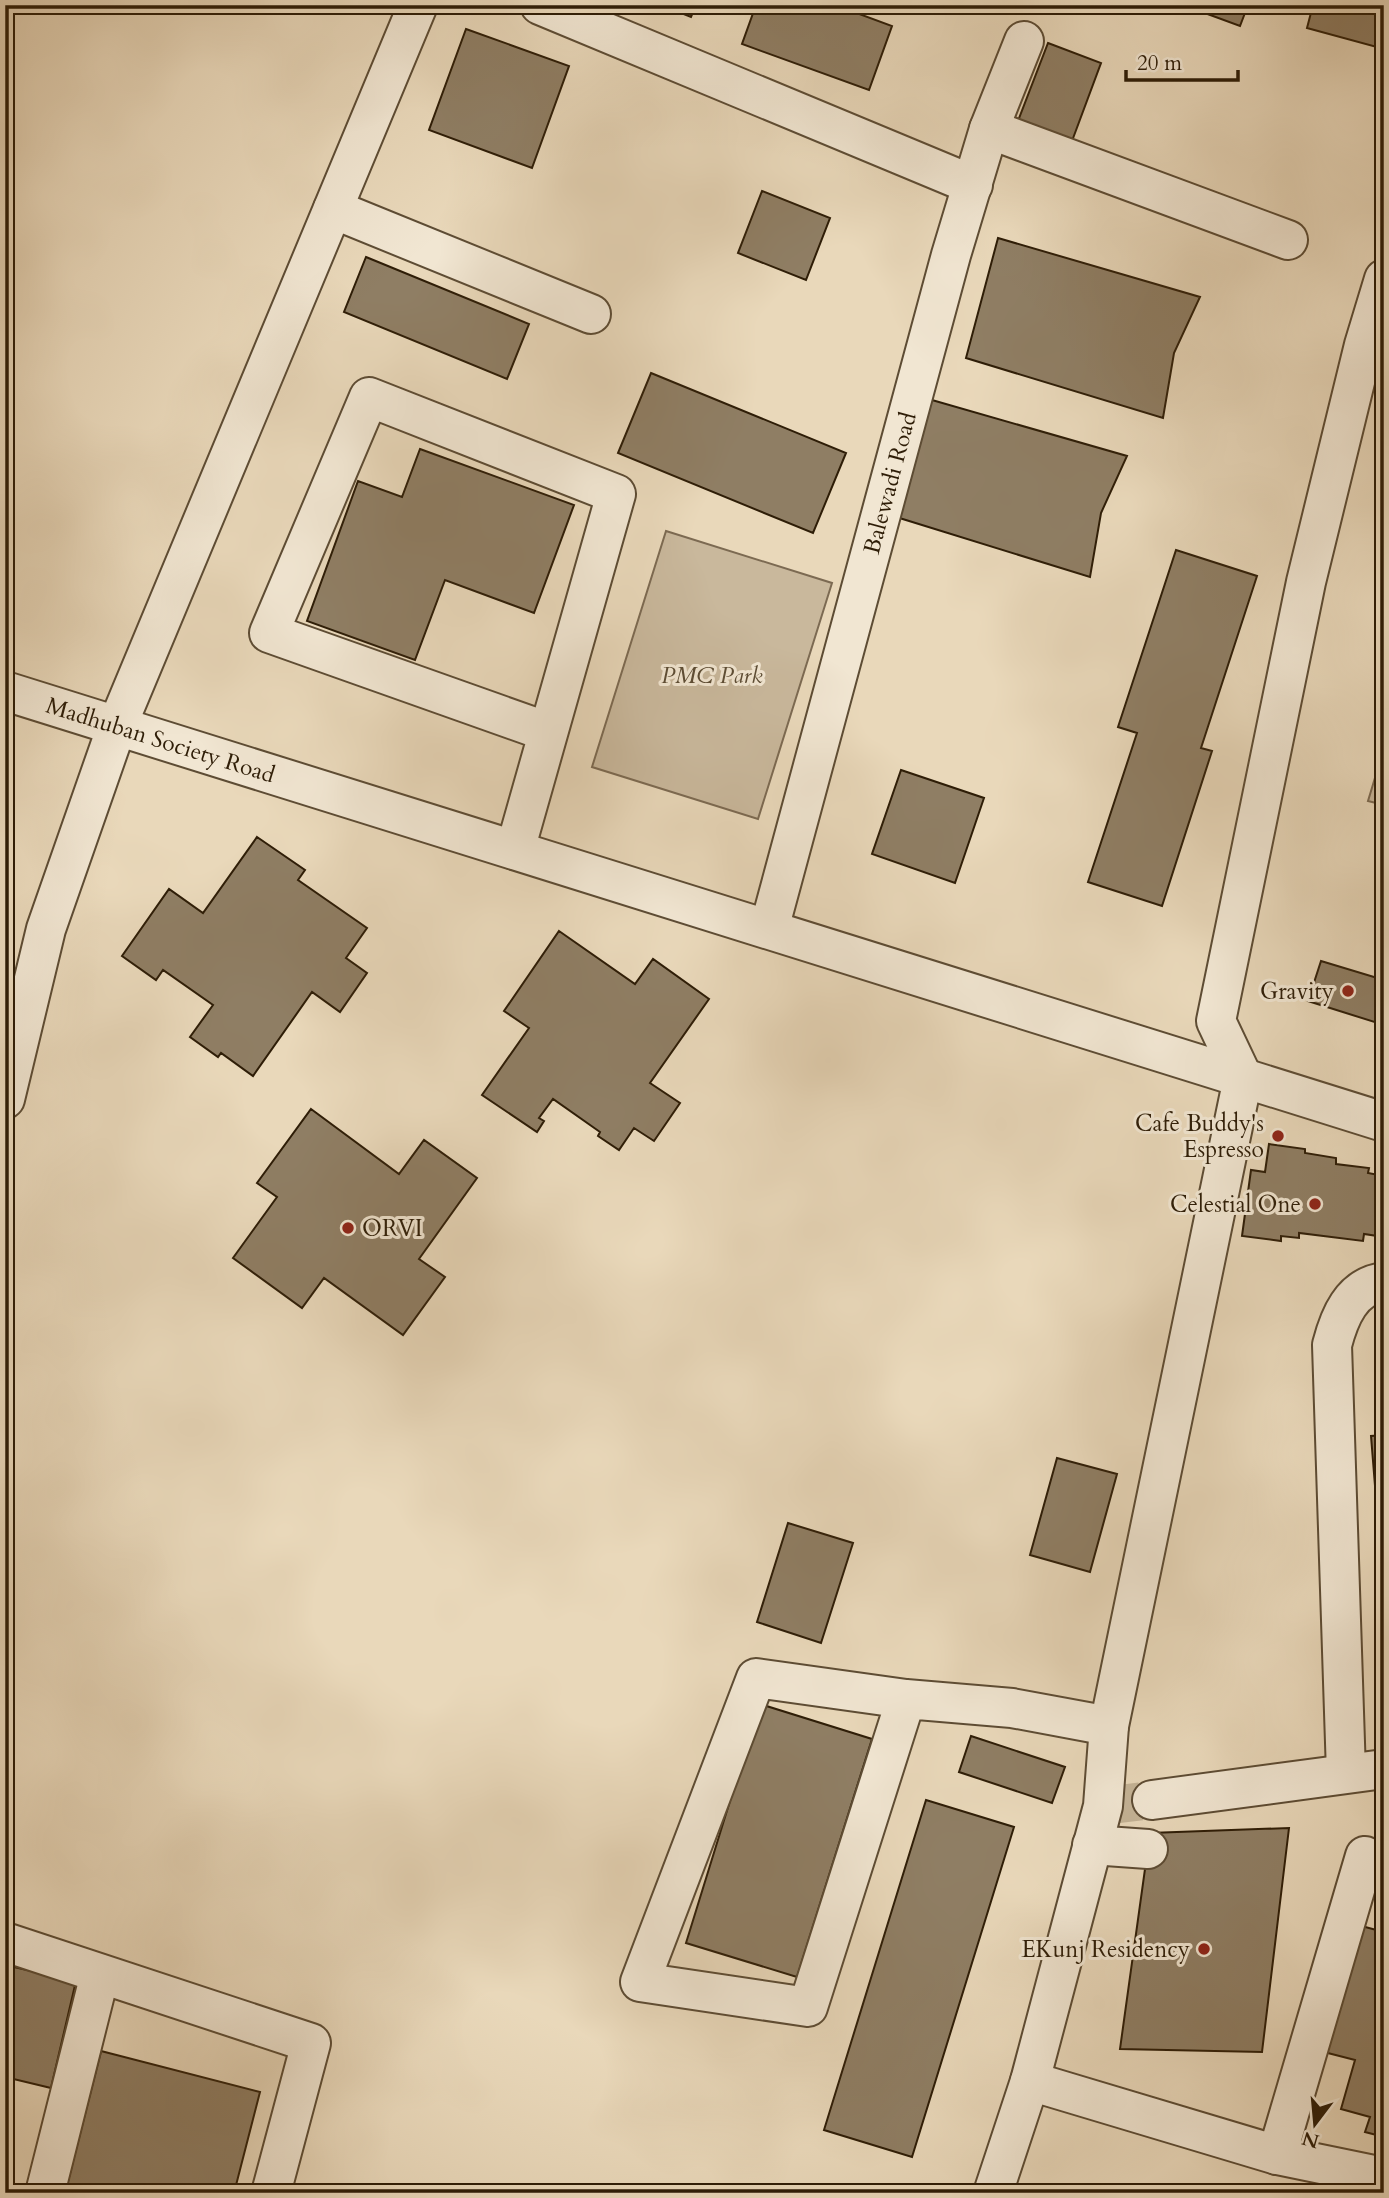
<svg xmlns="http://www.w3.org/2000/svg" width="1389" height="2198" font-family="Cardo,serif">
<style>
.green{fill:#c9b89c;stroke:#7c6a52;stroke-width:2}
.building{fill:#8f7e64;stroke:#2e1d07;stroke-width:2}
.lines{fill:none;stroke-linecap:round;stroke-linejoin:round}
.minor-tunnel{stroke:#c4b396;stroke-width:38;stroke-dasharray:38 19;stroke-linecap:butt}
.minor-casing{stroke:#5d4c34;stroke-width:42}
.minor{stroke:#f1e6d2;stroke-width:38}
.poi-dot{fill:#8f2418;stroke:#f1e6d2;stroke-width:2.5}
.labels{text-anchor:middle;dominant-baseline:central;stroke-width:6;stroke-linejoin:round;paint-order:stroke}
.street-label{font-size:23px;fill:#2e1d07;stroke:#f1e6d2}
.park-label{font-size:23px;font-style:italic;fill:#5c4c34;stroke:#f1e6d2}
.poi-label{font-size:23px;fill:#2e1d07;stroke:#f1e6d2;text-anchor:end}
</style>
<rect width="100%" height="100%" fill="#e9d8ba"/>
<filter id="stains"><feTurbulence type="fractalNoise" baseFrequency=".00286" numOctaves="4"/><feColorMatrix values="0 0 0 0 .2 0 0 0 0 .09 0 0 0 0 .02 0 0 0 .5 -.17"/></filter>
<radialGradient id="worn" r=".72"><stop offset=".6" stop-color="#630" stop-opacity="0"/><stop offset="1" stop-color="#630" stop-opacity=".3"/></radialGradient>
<path class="green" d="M666 531 832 583 758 819 592 767Z
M1384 748V805L1368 801Z"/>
<path class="building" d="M661 5H696L691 17Z
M756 5H835L892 26 869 90 742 44Z
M1183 5H1248L1240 26Z
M1313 5H1384V49L1307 28Z
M466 29 569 66 532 168 429 130Z
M1048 43 1101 63 1072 141 1018 121Z
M762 191 830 218 806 280 738 253Z
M998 238 1200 297 1174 353 1163 418 966 358Z
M366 257 529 324 507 379 344 312Z
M651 373 846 453 813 533 618 453Z
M925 398 1127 456 1101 513 1090 577 893 516Z
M420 449 574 505 534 613 445 580 415 660 307 621 358 481 402 497Z
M1176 550 1257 576 1201 748 1212 751 1162 906 1088 882 1137 733 1118 727Z
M901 770 984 798 955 883 872 854Z
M257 837 305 870 298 880 367 928 346 958 367 973 340 1012 312 992 253 1076 221 1053 218 1057 190 1037 213 1005 163 970 156 980 122 956 169 889 203 913Z
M559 931 635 984 653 959 709 999 650 1083 680 1103 654 1141 634 1128 619 1150 598 1136 600 1132 553 1099 539 1118 544 1121 537 1132 482 1095 529 1028 504 1011Z
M1321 961 1384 980V1025L1308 1001Z
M311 1109 399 1174 424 1140 477 1178 419 1259 445 1277 403 1335 324 1278 302 1308 233 1258 277 1197 257 1183Z
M1269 1144 1305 1149V1153L1336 1158V1164L1369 1168 1368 1173 1384 1176V1237L1364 1234 1363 1241 1299 1233V1238L1281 1236V1241L1242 1236 1251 1170 1265 1172Z
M1384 1435V1523H1378L1371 1436Z
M1057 1458 1117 1474 1090 1572 1030 1555Z
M788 1523 853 1543 821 1643 757 1622Z
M760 1704 872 1739 797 1977 686 1943Z
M971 1736 1065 1767 1052 1803 959 1772Z
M926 1800 1014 1827 912 2157 824 2130Z
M1289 1828 1262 2052 1120 2049 1150 1833Z
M1354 1924 1384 1932V2137L1365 2132 1370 2117 1341 2109 1355 2060 1320 2051 1326 2031 1333 2033 1354 1958Z
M5 1965 76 1981 51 2088 5 2077Z
M101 2051 260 2092 234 2193H65Z"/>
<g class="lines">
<path class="minor-tunnel" d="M1103 1806 1152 1800"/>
<g class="minor-casing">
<g id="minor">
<path d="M540 5 973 185"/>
<path d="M989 129 1288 240"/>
<path d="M333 209 591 314"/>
<path id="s1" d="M5 691 1384 1122"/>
<path d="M515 850 616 494 369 397 269 633 548 732"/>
<path id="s2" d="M769 929 951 255 989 129 1024 41"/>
<path d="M5 1099 46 929 117 726 418 5"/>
<path d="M906 1699 808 2007 640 1982 756 1678 906 1699 1012 1708 1109 1726"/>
<path d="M1346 1773 1332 1345C1339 1318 1351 1286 1384 1282"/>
<path d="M1152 1800 1384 1769"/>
<path d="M1092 1845 1148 1849"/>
<path d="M5 1942 311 2043 271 2193"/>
<path d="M1030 2081 1277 2155 1384 2177"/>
<path d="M1277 2155 1365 1856"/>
<path d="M45 2193 100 1974"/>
<path d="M993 2193 1030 2081 1103 1806 1109 1726 1243 1078 1216 1021 1306 582 1364 345 1384 279"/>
</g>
</g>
<use href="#minor" class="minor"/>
</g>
<g class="poi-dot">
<circle cx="1348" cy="991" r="7"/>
<circle cx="1278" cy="1136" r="7"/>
<circle cx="1315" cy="1204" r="7"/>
<circle cx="348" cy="1228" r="7"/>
<circle cx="1204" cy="1949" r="7"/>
</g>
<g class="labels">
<g class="street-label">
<text stroke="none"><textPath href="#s2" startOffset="462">Balewadi Road</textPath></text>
<text stroke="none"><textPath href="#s1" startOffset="163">Madhuban Society Road</textPath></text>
</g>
<g class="park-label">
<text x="712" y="675">PMC Park</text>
</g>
<g class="poi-label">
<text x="1334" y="991">Gravity</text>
<text x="1264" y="1123">Cafe Buddy's<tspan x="1264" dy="26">Espresso</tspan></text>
<text x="1301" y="1204">Celestial One</text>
<text x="362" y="1228" text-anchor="start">ORVI</text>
<text x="1190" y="1949">EKunj Residency</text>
</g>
</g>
<rect width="1389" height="2198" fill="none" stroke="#e9d8ba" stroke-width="28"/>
<rect x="7" y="7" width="1375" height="2184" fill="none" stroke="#2e1d07" stroke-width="3.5"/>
<rect x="14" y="14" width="1361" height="2170" fill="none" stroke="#2e1d07" stroke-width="2"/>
<g transform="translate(1315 2124) rotate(196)" stroke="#f1e6d2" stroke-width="5" paint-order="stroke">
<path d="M0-5L12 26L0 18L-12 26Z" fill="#2e1d07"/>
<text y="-10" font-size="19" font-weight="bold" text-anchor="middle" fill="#2e1d07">N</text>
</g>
<path d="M1126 70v10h112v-10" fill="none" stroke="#2e1d07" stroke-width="3.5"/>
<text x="1137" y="70" font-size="21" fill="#2e1d07" stroke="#f1e6d2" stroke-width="5" paint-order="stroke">20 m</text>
<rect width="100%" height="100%" filter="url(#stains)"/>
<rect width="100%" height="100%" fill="url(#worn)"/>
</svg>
